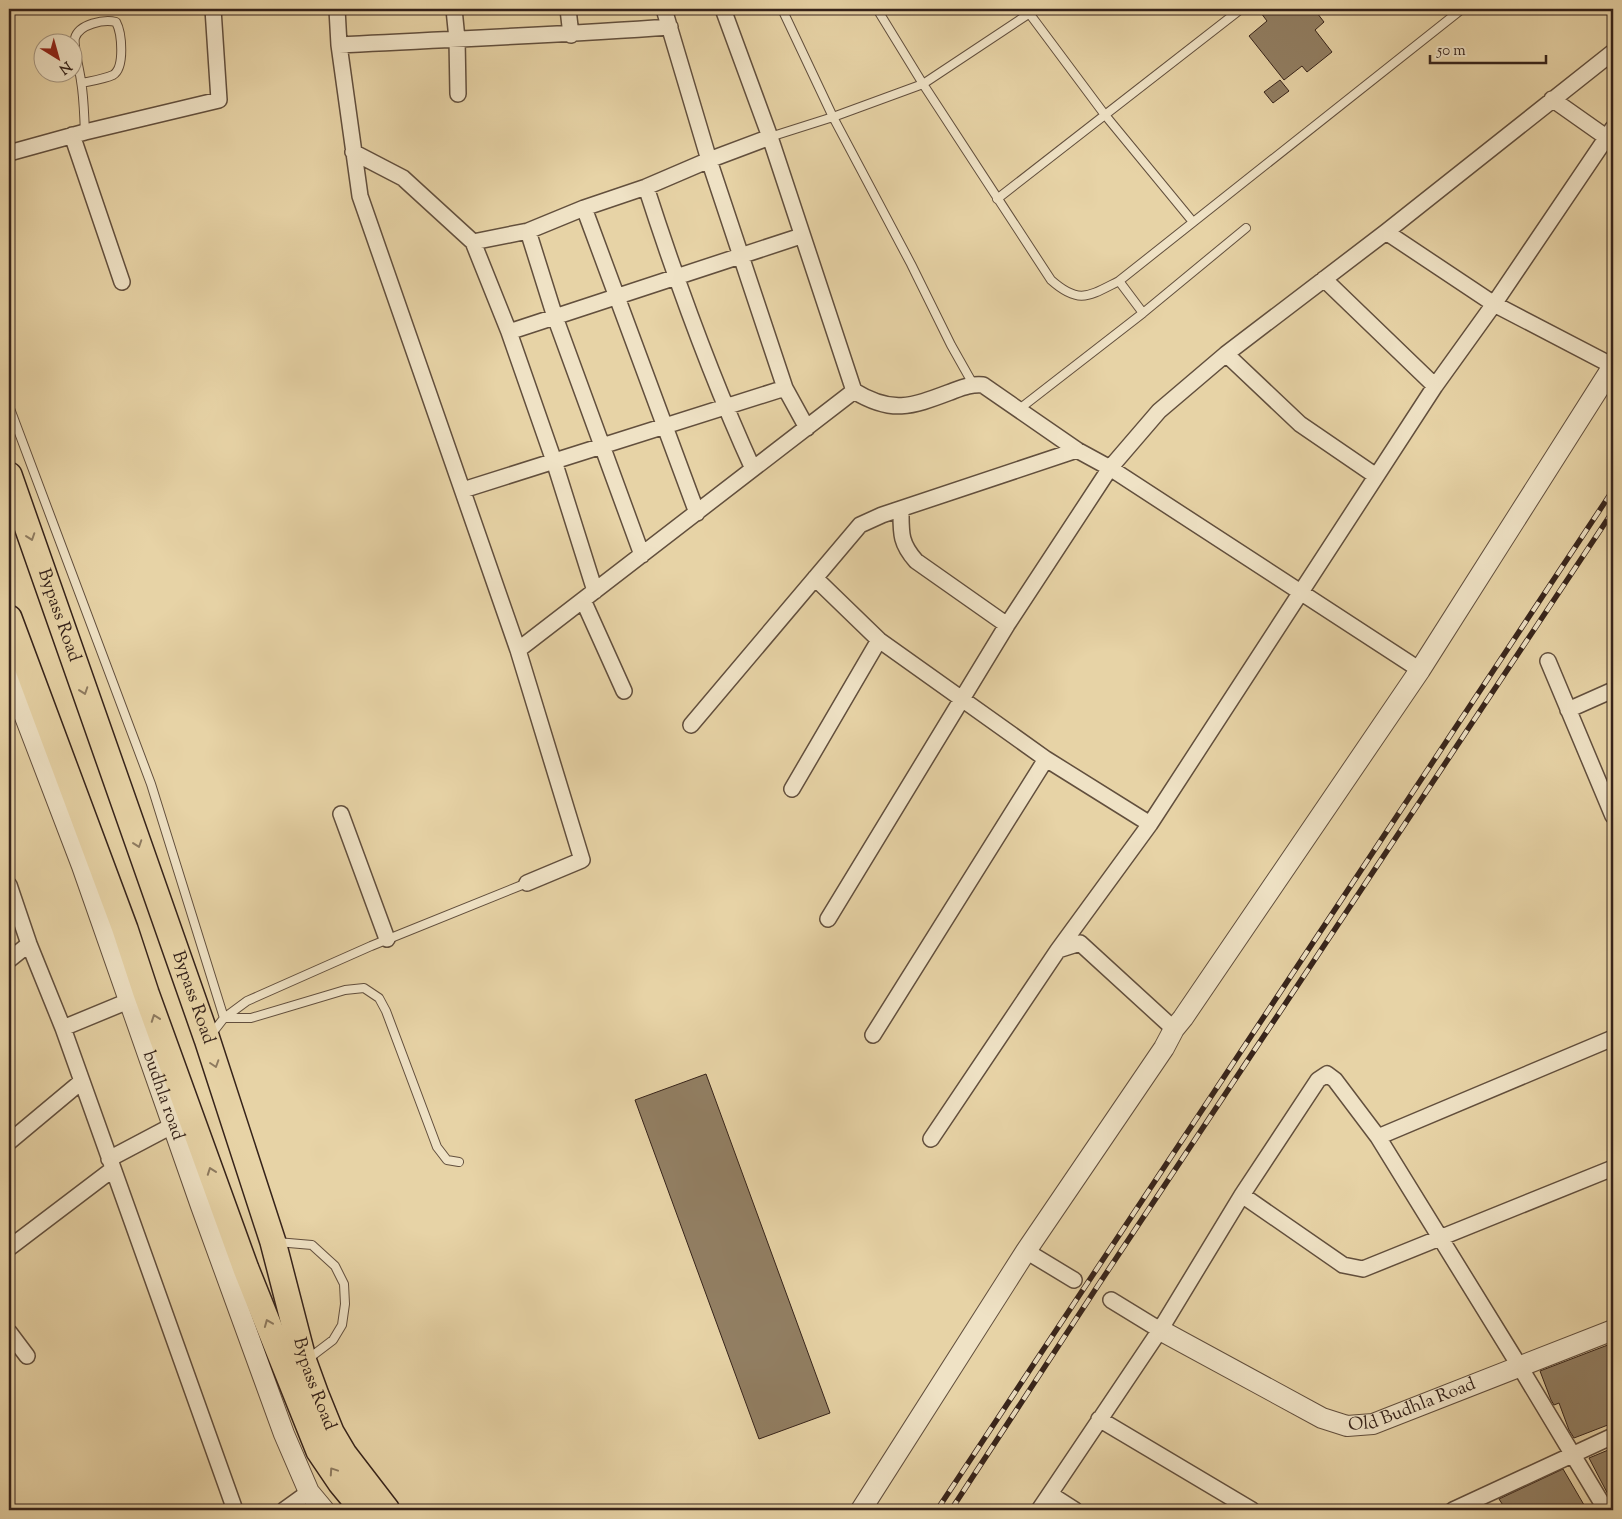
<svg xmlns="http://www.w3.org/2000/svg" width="1622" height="1519" font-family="'Sorts Mill Goudy',serif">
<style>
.building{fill:#927f63;stroke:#36231a}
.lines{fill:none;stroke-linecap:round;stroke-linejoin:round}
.service-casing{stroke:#624f3d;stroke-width:10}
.minor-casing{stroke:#624f3d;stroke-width:18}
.tertiary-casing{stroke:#624f3d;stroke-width:22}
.primary-casing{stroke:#36231a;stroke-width:28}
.service{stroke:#efe2c5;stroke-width:8}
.minor{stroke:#efe2c5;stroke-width:15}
.tertiary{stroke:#efe2c5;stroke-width:20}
.primary{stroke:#e7d3a6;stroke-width:25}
.rail-casing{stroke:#36231a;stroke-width:5.5}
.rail{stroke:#efe2c5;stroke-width:4;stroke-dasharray:11;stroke-linecap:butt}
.oneway{stroke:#8e7b60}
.labels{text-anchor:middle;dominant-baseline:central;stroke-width:4.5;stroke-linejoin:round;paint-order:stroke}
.street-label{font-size:18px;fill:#36231a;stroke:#efe2c5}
</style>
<rect width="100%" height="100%" fill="#e7d3a6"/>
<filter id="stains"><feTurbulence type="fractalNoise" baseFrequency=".004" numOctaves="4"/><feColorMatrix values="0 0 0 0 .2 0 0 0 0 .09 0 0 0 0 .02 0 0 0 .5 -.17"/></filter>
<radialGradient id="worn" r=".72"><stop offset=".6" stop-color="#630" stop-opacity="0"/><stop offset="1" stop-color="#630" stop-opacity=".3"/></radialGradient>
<path class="building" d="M1258 9H1314L1324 22 1315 30 1332 52 1307 72 1302 66 1284 80 1249 36 1267 21Z
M1280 80 1289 91 1273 103 1264 92Z
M706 1074 830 1413 759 1439 635 1100Z
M1613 1343V1423L1574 1438 1569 1430 1559 1403 1554 1405 1551 1400 1540 1371Z
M1613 1448V1504L1589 1458Z
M1563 1469 1587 1510H1506L1499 1499Z"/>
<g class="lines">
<g class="service-casing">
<path id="service" d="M782 9 833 117 911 264 951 345 973 384
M877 9 923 84 1051 280C1079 305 1089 296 1119 281L1462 9
M1026 9 1105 115 1193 222
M82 83C91 81 104 79 113 75 125 68 122 33 116 22 104 19 79 24 75 38 73 45 80 72 81 81 84 98 84 115 85 132
M770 137 833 117 923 84 1030 13
M997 199 1241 9
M1119 281 1143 313
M9 406 151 784 224 1018H251L345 990 364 988 379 998 386 1011 437 1147 447 1160 459 1162
M1018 410 1143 313 1246 228
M210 1036 224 1018 247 1001 371 946 527 883
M277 1242 312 1245 335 1266 344 1284 345 1304 342 1325 333 1340 308 1359"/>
</g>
<g class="minor-casing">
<path id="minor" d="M337 9 339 45 360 196 518 650 582 860 527 883
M454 9 457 39 458 94
M568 9 571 35
M664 9 709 160 785 388 807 428
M723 9 770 137 854 391C893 415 913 406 953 391 964 387 972 384 983 385L1077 450
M339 45C449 39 560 35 670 27
M1552 99 1613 142
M72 135 122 282
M353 152 403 178 473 242 509 332 554 461 595 591
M9 153 85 132 219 100 213 9
M646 187C677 283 711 377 753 469
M584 208 697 513
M528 231 555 317 642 555
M1386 232 1494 304 1613 366
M473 242 528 231 584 208 646 187 709 160 770 137
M1324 279 1435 386
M509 332 801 236
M1226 354 1300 424 1376 476
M463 490 785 388
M901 509C901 533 900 543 916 561L1007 625
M815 578 879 640 1046 759 1150 824
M583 600 624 691
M518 650 854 391
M1548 661 1613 816
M1568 710 1613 690
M691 725 860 525 882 515 1077 450 1110 468 1420 670
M792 789 879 640
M341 814 387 939
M9 885 29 944 63 1028 235 1510
M828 919 1007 625 1110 468 1159 411 1226 354 1386 232 1613 52
M1058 950 1080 943 1174 1029
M9 960 29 944
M63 1028 138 997
M873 1035 1046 759
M1378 1137 1613 1038
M931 1139 1058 950 1150 824 1435 386 1494 304 1613 128
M9 1142 82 1081
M109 1159 181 1121
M1242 1195 1343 1265 1363 1269 1613 1168
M9 1248 113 1169
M1026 1251 1074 1280
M1111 1300 1160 1330
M9 1332 27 1356
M1099 1419 1252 1510
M1050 1494 1075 1510
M284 1510 309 1492
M1039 1510 1160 1330 1242 1195 1318 1080 1327 1074 1335 1080 1378 1137 1520 1367 1606 1510
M1453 1510 1613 1436"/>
</g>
<g class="tertiary-casing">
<g id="tertiary">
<path id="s1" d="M9 675 82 866 201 1206 284 1434 309 1492 324 1510"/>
<path id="s2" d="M1160 1330 1322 1418 1347 1426 1373 1424 1613 1330"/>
<path d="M861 1510 1026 1251 1164 1048 1174 1029 1183 1018 1420 670 1613 366"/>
</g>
</g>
<g class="primary-casing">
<g id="primary">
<path id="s3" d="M9 475 207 1039 273 1242 304 1362 316 1395 331 1432 344 1454 387 1510"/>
<path d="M9 618 125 929 146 993 246 1269 319 1451 340 1482 363 1510"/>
</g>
</g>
<use href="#service" class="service"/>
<use href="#minor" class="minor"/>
<use href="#tertiary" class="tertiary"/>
<use href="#primary" class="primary"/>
<g class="rail-casing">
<path id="rail" d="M937 1510 1613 490
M951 1510 1095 1290 1613 511"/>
</g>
<use href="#rail" class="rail"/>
</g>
<defs><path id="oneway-chevron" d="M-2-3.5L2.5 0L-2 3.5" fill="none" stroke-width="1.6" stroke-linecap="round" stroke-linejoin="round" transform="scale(1.25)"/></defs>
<g class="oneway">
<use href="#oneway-chevron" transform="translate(31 537) rotate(71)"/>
<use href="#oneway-chevron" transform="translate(84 691) rotate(71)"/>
<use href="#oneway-chevron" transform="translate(138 844) rotate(71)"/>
<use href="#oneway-chevron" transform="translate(155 1018) rotate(-110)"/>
<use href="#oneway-chevron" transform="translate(215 1064) rotate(72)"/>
<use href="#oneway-chevron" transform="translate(211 1171) rotate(-110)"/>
<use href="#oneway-chevron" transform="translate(268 1323) rotate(-112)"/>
<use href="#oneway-chevron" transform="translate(333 1471) rotate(-124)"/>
</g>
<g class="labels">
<g class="street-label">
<text stroke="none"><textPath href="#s3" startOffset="149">Bypass Road</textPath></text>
<text stroke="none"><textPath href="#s3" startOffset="554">Bypass Road</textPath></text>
<text stroke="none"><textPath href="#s1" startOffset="448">budhla road</textPath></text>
<text stroke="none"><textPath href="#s3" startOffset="959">Bypass Road</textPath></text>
<text stroke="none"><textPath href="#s2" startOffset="279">Old Budhla Road</textPath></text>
</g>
</g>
<rect width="1622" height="1519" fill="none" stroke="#e7d3a6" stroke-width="30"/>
<rect x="10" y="10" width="1602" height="1499" fill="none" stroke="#36231a" stroke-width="2.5"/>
<rect x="15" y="15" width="1592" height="1489" fill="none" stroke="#36231a"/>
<g transform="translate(58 58) rotate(143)"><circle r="24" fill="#efe2c5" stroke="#a59681"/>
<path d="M0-4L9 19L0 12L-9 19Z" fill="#8f2418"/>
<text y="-8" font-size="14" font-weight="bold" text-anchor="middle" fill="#36231a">N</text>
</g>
<path d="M1430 55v8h116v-8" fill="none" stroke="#36231a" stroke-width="2.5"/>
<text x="1437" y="55" font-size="15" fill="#36231a" stroke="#efe2c5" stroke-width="4" paint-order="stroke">50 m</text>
<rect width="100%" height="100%" filter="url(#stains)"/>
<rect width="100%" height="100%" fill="url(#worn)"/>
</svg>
